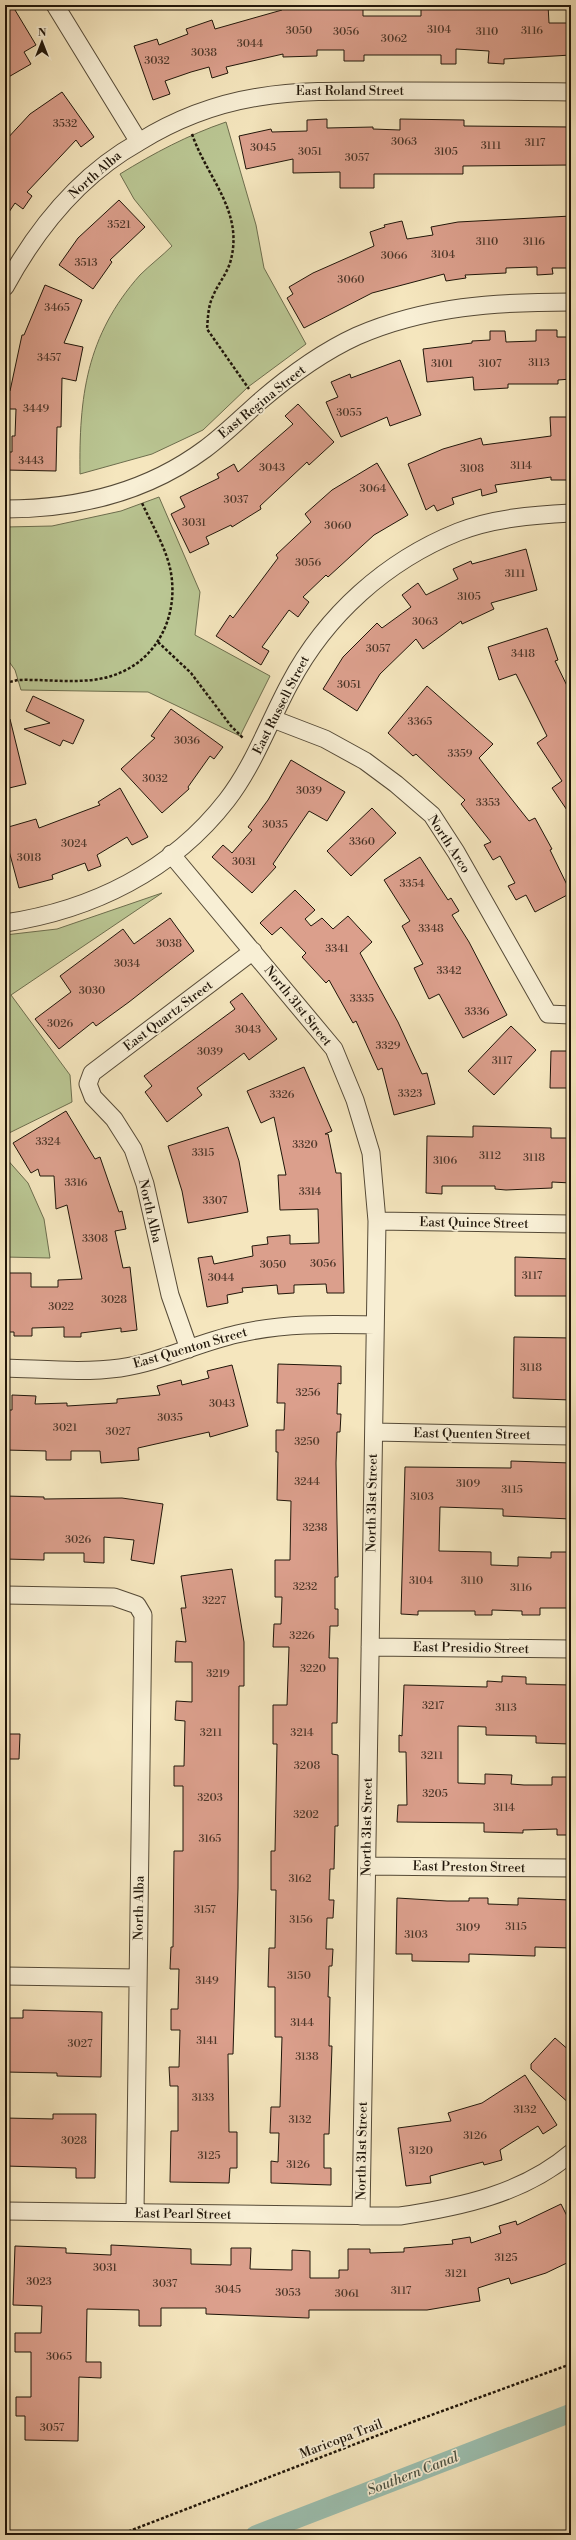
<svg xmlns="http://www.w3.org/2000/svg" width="576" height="2540" font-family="'Libre Bodoni',serif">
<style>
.green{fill:#bac693;stroke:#6d6e4e}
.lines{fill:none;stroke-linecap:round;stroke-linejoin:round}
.canal{stroke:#9cc0b1;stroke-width:19}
.building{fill:#db9f8c;stroke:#20160a}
.minor-casing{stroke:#554a37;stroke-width:19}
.path{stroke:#20160a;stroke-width:2.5;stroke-dasharray:3 2;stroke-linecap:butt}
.minor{stroke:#f8efd5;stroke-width:17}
.labels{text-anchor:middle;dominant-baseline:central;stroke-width:3.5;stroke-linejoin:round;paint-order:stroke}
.number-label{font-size:11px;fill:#4f382a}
.street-label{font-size:13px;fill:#20160a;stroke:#f8efd5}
.water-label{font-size:14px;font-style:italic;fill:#4b5244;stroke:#f8efd5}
</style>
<rect width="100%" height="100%" fill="#f5e6be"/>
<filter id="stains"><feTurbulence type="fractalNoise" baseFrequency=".005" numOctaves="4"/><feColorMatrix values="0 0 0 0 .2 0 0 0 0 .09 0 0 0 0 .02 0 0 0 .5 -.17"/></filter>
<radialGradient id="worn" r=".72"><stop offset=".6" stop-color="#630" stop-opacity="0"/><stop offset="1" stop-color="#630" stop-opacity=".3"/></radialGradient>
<path class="green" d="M226 122 256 225 264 268 306 344 248 387 203 430 152 454 80 474C79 397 86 336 140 275 150 265 162 256 172 246L134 199 120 174C154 153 188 135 226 122Z
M159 497 200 592 195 635 270 676 240 736 148 692 21 690 15 670 5 656V527L52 526 121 511Z
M162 893 11 995 70 1075 72 1102 5 1135V935L57 929Z
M5 1157 28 1183 44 1219 50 1258 5 1257Z"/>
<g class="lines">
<path class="canal" d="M255 2535 571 2413"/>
</g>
<path class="building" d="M5 5H12L36 45 24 52 31 64 5 79Z
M282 5 363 6V16H421V6L514 8V5H548L549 23H571V55L504 59V64L488 63 489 51 456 49V64H441V55H364V61H344V50H317V56L283 57V54L226 67 228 73 212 78 209 67 191 72 165 81 170 94 153 100 134 46 157 39 159 45 188 34 186 29 212 20 215 29 282 10Z
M62 92 94 137 81 147 76 140 27 192 32 196 23 209 15 203 5 218V141L30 114Z
M327 119V128L373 127V129L400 130V119L464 120V126L571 127V165L463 166V174H374V188H340V172L293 173V159L246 169 239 136 271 129 272 132 307 131V120Z
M119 200 145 227 110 260 112 262 93 289 59 265 78 238Z
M571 216V268H552L553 274 537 275V267L506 268V273L465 275 466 278 446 281 444 274 372 293 304 328 287 298 293 294 289 287 313 273 374 246 370 232 385 227 384 225 402 221 407 239 433 235 431 227 458 222Z
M45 285 82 300 64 343 83 347 76 381 62 378 61 427H57L56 471 5 470V452H12V436H15L16 409H5L6 391H10L22 335H24Z
M536 330H557V337H571V379L558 380V384H508V388L474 390 473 377 427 382 423 349 472 343V341L490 340V331H505L506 342 536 341Z
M400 360 421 415 390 426 387 417 341 437 326 402 338 397 331 382 350 374 351 378Z
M298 404 334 442 309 465 307 462 260 506 261 509 232 527 231 525 206 537 209 544 190 553 171 514 185 507 180 497 219 478 217 474 234 464 238 472 293 424 285 416Z
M550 417H571V480H551V477L495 485 497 492 482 496 481 489 452 498 454 504 437 511 434 505 426 510 408 464 443 449 481 438 483 445 551 436Z
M377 463 408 515 374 535 328 577 326 575 303 597 309 602 298 617 289 610 262 647 269 651 261 665 216 636 230 615 233 618 278 558 276 555 311 522 305 514 332 490Z
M526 549 537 590 491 603 494 609 462 624 461 621 423 649 416 639 380 674 357 711 323 689 343 657 377 623 382 628 411 607 402 595 418 583 426 595 458 579 453 569 471 561 472 564Z
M547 628 558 660 555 661 571 694V816L552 788 562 781 537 743 547 736 516 674 499 680 488 647Z
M427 686 493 744 479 758 529 821 535 818 552 849 550 850 571 893 535 912 526 895 516 900 508 886 515 883 500 856 493 860 484 845 491 842 461 804 465 800 416 754 413 756 388 733Z
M33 696 84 720 73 744 63 740 60 746 24 729 50 723 26 711Z
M171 709 223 747 214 759 210 756 188 787 189 789 162 813 121 769 155 738 151 736Z
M10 719 26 784 5 789V720Z
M291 760 345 792 327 821 309 811 273 864 276 867 252 893 212 857 223 845 232 853 252 830 248 827 268 800Z
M120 788 148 837 132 845 127 837 97 855 101 866 88 871 85 863 52 875 53 879 19 888 5 836V828L36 819 39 828 100 805 98 802Z
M372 808 396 833 351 876 327 851Z
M420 857 448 900 451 898 459 911 452 915 469 942 507 1015 463 1038 439 994 429 999 414 968 423 964 402 926 410 921 384 880Z
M295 890 315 910 305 919 311 926 322 918 333 929 348 916 372 942 360 953 398 1022 422 1074 427 1073 435 1104 394 1115 382 1068 378 1070 356 1021 353 1023 329 980 326 983 302 957 306 953 281 927 272 935 260 923Z
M170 918 194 951 129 1002 96 1026 93 1022 59 1049 35 1019 71 992 60 976 123 929 134 944Z
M242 993 277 1039 249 1060 244 1053 197 1088 202 1095 167 1122 145 1092 152 1086 144 1076 235 1009 230 1002Z
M511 1026 536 1050 494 1095 468 1071Z
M551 1051H571V1088H550Z
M304 1067 332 1131 325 1134H328L336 1173H341L344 1293H327L326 1284 294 1285V1293L278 1294 277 1285 242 1288 243 1292 227 1295 228 1303 207 1307 198 1258 212 1256 214 1264 253 1256 252 1246 268 1244 267 1237 290 1235V1244L319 1243 318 1209 280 1210 278 1175H286L274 1117 261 1123 247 1091Z
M66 1111 95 1159 100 1157 119 1212 122 1211 126 1229 115 1231 123 1268 130 1267 137 1330 121 1332V1328L81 1333V1337H64V1327L32 1328V1336H14V1332H5V1273H31V1287H58V1280L82 1279 67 1205 56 1209 54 1176H40L38 1169 31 1173 13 1143Z
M473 1126 551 1128V1138H571V1183L552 1182V1188L506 1190 495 1189V1186H442V1194L426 1193 427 1136 473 1137Z
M228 1127 239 1161 248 1212 188 1223 182 1191 168 1146Z
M515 1257 571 1259V1296H515Z
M514 1337 571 1338V1400L513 1398Z
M278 1364 341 1366V1384L338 1383 337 1414H341L340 1432H337L336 1463 338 1577H335V1609H338V1626H330L329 1658H338L337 1723H332V1754L338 1755V1826H335L334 1869H330L329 1900H334L333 1918H327L326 1949H333L332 1966H329L328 1997H330L329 2046H332L329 2134H324V2168H331V2185L271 2183V2161L278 2162 279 2133H270L271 2107H280L282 2037H275V1987H268L269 1948H275L276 1890H271V1851H275L277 1744H273V1705H287L289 1647H273L274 1624H281L282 1597H275V1560H290L291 1501 277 1500 278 1452H276V1430H284L285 1403H277Z
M232 1365 248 1426 210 1437 209 1432 138 1448 139 1460 101 1463 100 1451H71V1460H46V1451L5 1450V1410H12V1395L36 1396 35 1404 67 1403V1406L117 1403V1399L160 1395 157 1386 181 1380 182 1385 209 1378 207 1371Z
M511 1461 571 1463V1519L503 1516V1509L440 1507 439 1551 491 1552V1565L518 1566V1557L551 1558V1552H571V1608H540V1615H522V1611L492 1610V1615H475V1611H418V1615L401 1614 405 1467 511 1468Z
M5 1496 44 1497V1499L122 1498 163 1504 154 1564 131 1560 134 1540 104 1537V1563L84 1562V1553H44V1560L5 1559Z
M232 1569 244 1642V1686H239L238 1888 233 2054H228L229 2132H237V2168H230L229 2183 170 2182 171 2131H178V2086H170L169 2067H179L180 2030H171V2009H178L179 1969H170L171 1947H173L174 1851H183V1786H174V1766H184L185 1721 175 1720 176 1701 192 1702V1662H175L176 1641 186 1642 181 1608H186L181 1576Z
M502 1676 526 1677V1684L571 1685V1744L536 1743V1736L486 1735V1727L458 1726V1783L485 1784V1774L512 1775 511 1784 524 1785H552V1777H571V1835H557V1829L523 1830V1833L484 1832V1823L397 1822 398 1805H407L406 1752H399V1735L402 1736 404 1685 487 1687V1681L502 1682Z
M5 1734H20L19 1759H5Z
M397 1898 447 1901H469V1898H488V1904L518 1905V1898L571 1900V1948L535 1947V1956L469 1954V1962L412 1961V1954H396Z
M23 2010 102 2012 101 2077 57 2076V2073L5 2072V2018H23Z
M555 2038 571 2052V2105L531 2069V2064Z
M525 2075 557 2125 543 2134 538 2126 500 2150 502 2160 484 2165 483 2162 430 2176 431 2183 406 2186 398 2128 451 2121 448 2113 482 2103Z
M53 2114H96L95 2178H76V2168L5 2166V2118L53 2119Z
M561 2204 571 2224V2261L546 2273 511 2284 509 2278 478 2288 480 2301 427 2310H309V2318L206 2314V2308H161V2326H139V2310L87 2309 86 2362H101V2378L79 2377 78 2441 25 2440V2416H16V2397H31V2352H15V2333H41L42 2306 13 2305 15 2246 66 2248V2253L111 2255V2245L191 2249V2264L231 2265V2248H251L250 2269 292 2270V2250L310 2251V2278H339V2270H348V2249H370V2253L404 2252V2248L453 2244 452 2240 470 2237 471 2243 501 2233 499 2226 516 2221 517 2225Z"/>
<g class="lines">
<g class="minor-casing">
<path id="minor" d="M139 142C228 87 302 91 401 91 458 91 514 91 571 92
M5 287C37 228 80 175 139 142L55 5
M5 509C76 509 147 492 205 449 224 435 241 418 259 402 288 377 322 352 357 336 426 306 497 302 571 302
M273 719 325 739 365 761 396 784 432 815 456 852 548 1014 571 1015
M171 854 334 1049 355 1100 371 1153 377 1221 361 2216
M5 923C92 910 172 871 227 800 254 765 269 722 290 683 326 615 386 561 458 532 493 518 534 515 571 513
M377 1221 571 1224
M189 1349 170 1295 145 1184 133 1149 114 1119 93 1097 88 1084 92 1073 253 951
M5 1368C43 1369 83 1373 120 1368 161 1362 197 1343 237 1334 283 1323 328 1324 375 1325
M374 1432 571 1436
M5 1595 114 1597 137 1605 143 1615 135 2213
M370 1647 571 1649
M367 1866 571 1868
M5 1976 138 1978
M5 2211 400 2216C460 2207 523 2194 571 2153"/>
</g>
<path class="path" d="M192 134C208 180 245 212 230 263 226 275 218 284 213 296 208 306 208 318 207 329L249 389
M158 642 191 673 231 726 243 738
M5 683 18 680C46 679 77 684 104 678 153 667 179 621 171 573 167 549 152 525 142 503
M119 2535 415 2421 571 2364"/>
<use href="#minor" class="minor"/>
</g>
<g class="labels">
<g class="number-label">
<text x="439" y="30">3104</text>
<text x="299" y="31">3050</text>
<text x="532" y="31">3116</text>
<text x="346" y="32">3056</text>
<text x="487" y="32">3110</text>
<text x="394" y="39">3062</text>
<text x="250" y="44">3044</text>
<text x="204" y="53">3038</text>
<text x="157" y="61">3032</text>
<text x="65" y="124">3532</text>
<text x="404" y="142">3063</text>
<text x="535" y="143">3117</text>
<text x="491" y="146">3111</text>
<text x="263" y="148">3045</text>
<text x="310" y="152">3051</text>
<text x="446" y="152">3105</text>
<text x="357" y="158">3057</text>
<text x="119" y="225">3521</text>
<text x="487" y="242">3110</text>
<text x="534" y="242">3116</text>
<text x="443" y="255">3104</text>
<text x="394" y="256">3066</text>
<text x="86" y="263">3513</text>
<text x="351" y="280">3060</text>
<text x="57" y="308">3465</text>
<text x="49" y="358">3457</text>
<text x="539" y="363">3113</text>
<text x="442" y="364">3101</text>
<text x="490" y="364">3107</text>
<text x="36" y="409">3449</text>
<text x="349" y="413">3055</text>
<text x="31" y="461">3443</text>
<text x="521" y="466">3114</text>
<text x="272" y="468">3043</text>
<text x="472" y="469">3108</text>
<text x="373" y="489">3064</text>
<text x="236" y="500">3037</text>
<text x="194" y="523">3031</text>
<text x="338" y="526">3060</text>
<text x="308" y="563">3056</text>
<text x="515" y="574">3111</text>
<text x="469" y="597">3105</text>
<text x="425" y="622">3063</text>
<text x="378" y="649">3057</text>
<text x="523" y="654">3418</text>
<text x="349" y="685">3051</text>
<text x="420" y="722">3365</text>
<text x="187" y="741">3036</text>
<text x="460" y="754">3359</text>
<text x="155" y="779">3032</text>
<text x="309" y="791">3039</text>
<text x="488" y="803">3353</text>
<text x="275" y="825">3035</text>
<text x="362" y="842">3360</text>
<text x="74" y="844">3024</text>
<text x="29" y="858">3018</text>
<text x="244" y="862">3031</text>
<text x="412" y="884">3354</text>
<text x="431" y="929">3348</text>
<text x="169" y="944">3038</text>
<text x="337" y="949">3341</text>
<text x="127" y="964">3034</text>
<text x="449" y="971">3342</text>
<text x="92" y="991">3030</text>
<text x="362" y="999">3335</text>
<text x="477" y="1012">3336</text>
<text x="60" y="1024">3026</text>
<text x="248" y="1030">3043</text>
<text x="388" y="1046">3329</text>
<text x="210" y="1052">3039</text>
<text x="502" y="1061">3117</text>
<text x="410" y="1094">3323</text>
<text x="282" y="1095">3326</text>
<text x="48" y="1142">3324</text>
<text x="305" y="1145">3320</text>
<text x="203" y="1153">3315</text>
<text x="490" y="1156">3112</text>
<text x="534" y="1158">3118</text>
<text x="445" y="1161">3106</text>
<text x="76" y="1183">3316</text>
<text x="310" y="1192">3314</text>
<text x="215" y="1201">3307</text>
<text x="95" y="1239">3308</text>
<text x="323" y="1264">3056</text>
<text x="273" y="1265">3050</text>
<text x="532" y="1276">3117</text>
<text x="221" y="1278">3044</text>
<text x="114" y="1300">3028</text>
<text x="61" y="1307">3022</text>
<text x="531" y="1368">3118</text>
<text x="308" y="1393">3256</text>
<text x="222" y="1404">3043</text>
<text x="170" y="1418">3035</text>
<text x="65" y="1428">3021</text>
<text x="118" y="1432">3027</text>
<text x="307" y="1442">3250</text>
<text x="307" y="1482">3244</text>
<text x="468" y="1484">3109</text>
<text x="512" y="1490">3115</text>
<text x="422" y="1497">3103</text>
<text x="315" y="1528">3238</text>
<text x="78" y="1540">3026</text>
<text x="421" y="1581">3104</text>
<text x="472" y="1581">3110</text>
<text x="305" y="1587">3232</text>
<text x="521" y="1588">3116</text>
<text x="214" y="1601">3227</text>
<text x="302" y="1636">3226</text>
<text x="313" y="1669">3220</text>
<text x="218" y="1674">3219</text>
<text x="433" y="1706">3217</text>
<text x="506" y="1708">3113</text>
<text x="211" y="1733">3211</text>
<text x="302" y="1733">3214</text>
<text x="432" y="1756">3211</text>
<text x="307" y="1766">3208</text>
<text x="435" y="1794">3205</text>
<text x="210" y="1798">3203</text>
<text x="504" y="1808">3114</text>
<text x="306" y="1815">3202</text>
<text x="210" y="1839">3165</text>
<text x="300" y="1879">3162</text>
<text x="205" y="1910">3157</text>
<text x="301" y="1920">3156</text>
<text x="516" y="1927">3115</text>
<text x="468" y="1928">3109</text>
<text x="416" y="1935">3103</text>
<text x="299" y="1976">3150</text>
<text x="207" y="1981">3149</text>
<text x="302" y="2023">3144</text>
<text x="207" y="2041">3141</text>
<text x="80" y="2044">3027</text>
<text x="307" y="2057">3138</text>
<text x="203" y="2098">3133</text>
<text x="525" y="2110">3132</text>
<text x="300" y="2120">3132</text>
<text x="475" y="2136">3126</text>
<text x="74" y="2141">3028</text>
<text x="421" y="2151">3120</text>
<text x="209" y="2156">3125</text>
<text x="298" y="2165">3126</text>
<text x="506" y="2258">3125</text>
<text x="105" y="2268">3031</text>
<text x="456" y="2274">3121</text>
<text x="39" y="2282">3023</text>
<text x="165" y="2284">3037</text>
<text x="228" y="2290">3045</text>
<text x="401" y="2291">3117</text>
<text x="288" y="2293">3053</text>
<text x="347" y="2294">3061</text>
<text x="59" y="2357">3065</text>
<text x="52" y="2428">3057</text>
</g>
<g class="street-label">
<text x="350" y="91">East Roland Street</text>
<text transform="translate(95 175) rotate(-41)">North Alba</text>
<text transform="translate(262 402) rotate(-39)">East Regina Street</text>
<text transform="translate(281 705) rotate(-63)">East Russell Street</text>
<text transform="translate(449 844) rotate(57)">North Arco</text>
<text transform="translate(298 1006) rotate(51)">North 31st Street</text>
<text transform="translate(168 1016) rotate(-37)">East Quartz Street</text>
<text transform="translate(150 1211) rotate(77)">North Alba</text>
<text transform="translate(474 1223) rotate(1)">East Quince Street</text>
<text transform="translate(190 1348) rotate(-16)">East Quenton Street</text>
<text transform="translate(472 1434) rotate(1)">East Quenten Street</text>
<text transform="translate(372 1503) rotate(-89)">North 31st Street</text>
<text transform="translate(471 1648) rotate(1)">East Presidio Street</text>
<text transform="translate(367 1827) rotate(-89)">North 31st Street</text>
<text transform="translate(469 1867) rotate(1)">East Preston Street</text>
<text transform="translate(139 1908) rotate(-89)">North Alba</text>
<text transform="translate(362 2151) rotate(-89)">North 31st Street</text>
<text transform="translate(183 2214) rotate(1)">East Pearl Street</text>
<text transform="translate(341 2439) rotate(-21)">Maricopa Trail</text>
</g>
<g class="water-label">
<text transform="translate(413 2474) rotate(-21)">Southern Canal</text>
</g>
</g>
<rect width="576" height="2540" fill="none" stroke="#f5e6be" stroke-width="20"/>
<rect x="6" y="6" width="564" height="2528" fill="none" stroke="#20160a" stroke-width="2"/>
<rect x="10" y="10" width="556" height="2520" fill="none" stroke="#20160a"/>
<g transform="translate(42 42)" stroke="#f8efd5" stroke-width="3" paint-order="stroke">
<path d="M0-3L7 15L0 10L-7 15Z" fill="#20160a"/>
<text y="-6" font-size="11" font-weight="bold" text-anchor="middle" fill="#20160a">N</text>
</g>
<rect width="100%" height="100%" filter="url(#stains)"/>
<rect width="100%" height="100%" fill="url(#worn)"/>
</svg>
